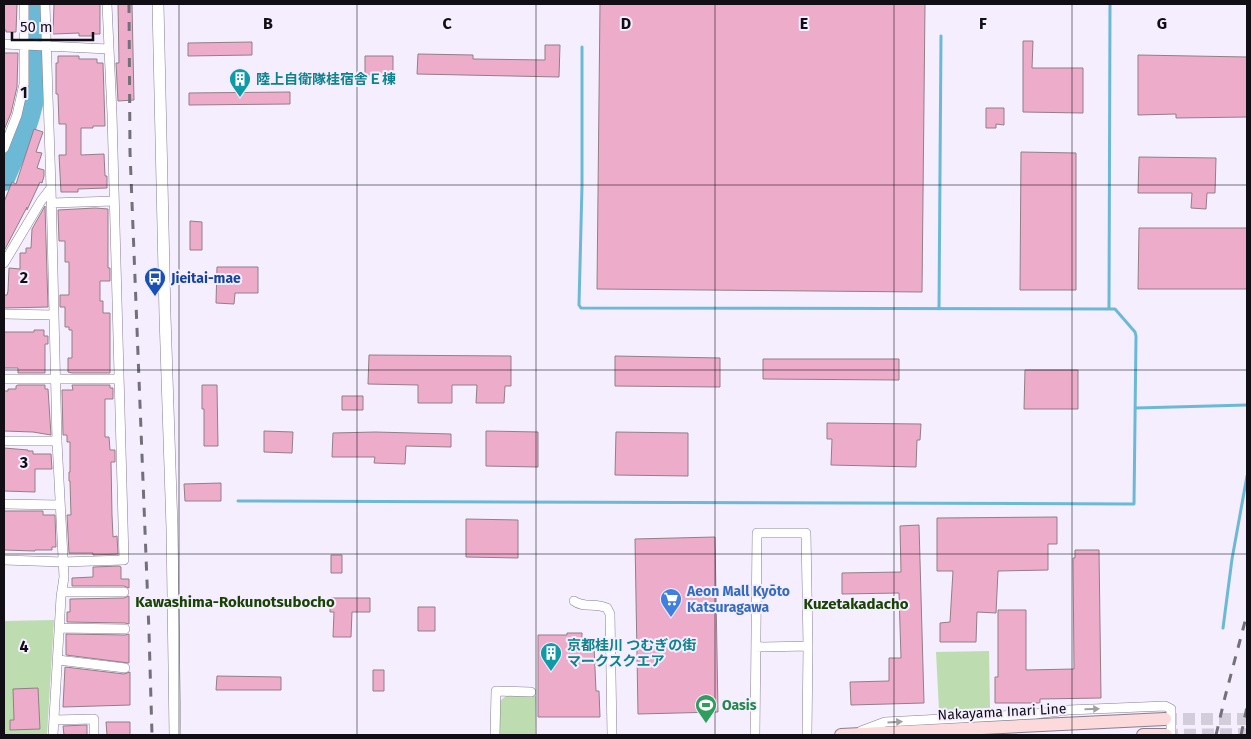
<svg xmlns="http://www.w3.org/2000/svg" width="1251" height="739" font-family="'Fira Sans','Noto Sans JP',sans-serif">
<style>
.green{fill:#bdddb1}
.lines{fill:none;stroke-linecap:round;stroke-linejoin:round}
.stream{stroke:#6cb9d6;stroke-width:3}
.river{stroke:#6cb9d6;stroke-width:20}
.building{fill:#eeaccb;stroke:#937e87}
.secondary-tunnel{stroke:#d2ccdb;stroke-width:12;stroke-dasharray:12 6;stroke-linecap:butt}
.minor-casing{stroke:#877f91;stroke-width:10}
.tertiary-casing{stroke:#877f91;stroke-width:12}
.secondary-casing{stroke:#877f91;stroke-width:14}
.minor{stroke:#fff;stroke-width:9}
.tertiary{stroke:#fff;stroke-width:11}
.secondary{stroke:#fcd9da;stroke-width:12}
.rail{stroke:#74707b;stroke-width:3;stroke-dasharray:9 9;stroke-linecap:butt}
.oneway{fill:#a09fa1}
.grid{fill:none;stroke:#110e15;stroke-width:1;stroke-opacity:0.55}
.labels{text-anchor:middle;dominant-baseline:central;stroke-width:4;stroke-linejoin:round;paint-order:stroke}
.culture-label{font-size:14px;font-weight:bold;fill:#0d838f;stroke:#f4eefe;text-anchor:start}
.transit-label{font-size:14px;font-weight:bold;fill:#164399;stroke:#f4eefe;text-anchor:start}
.shop-label{font-size:14px;font-weight:bold;fill:#366cbe;stroke:#f4eefe;text-anchor:start}
.leisure-label{font-size:14px;font-weight:bold;fill:#27864d;stroke:#f4eefe;text-anchor:start}
.street-label{font-size:14px;fill:#110e15;stroke:#f4eefe}
.neighbourhood-label{font-size:15px;font-weight:bold;fill:#194305;stroke:#f4eefe}
.grid-label{font-size:16px;text-anchor:middle;font-weight:bold;fill:#110e15;stroke:#f4eefe;stroke-width:4;stroke-linejoin:round;paint-order:stroke}
</style>
<rect width="100%" height="100%" fill="#f4eefe"/>
<path class="green" d="M54 620 47 735H4V621Z
M989 651 990 708 939 710 936 652Z
M506 696H536L535 735H500V701Z"/>
<g class="lines">
<path class="stream" d="M939 309 941 36
M1109 309 1110 4
M1136 408 1247 405
M238 501 1134 504 1136 336 1135 332 1115 309 581 308 579 305 582 186V47
M1223 628 1232 559 1247 476"/>
<path class="river" d="M4 181C13 159 25 136 31 112 41 78 37 39 37 4"/>
</g>
<path class="building" d="M4 4H17L16 32H6V30H4Z
M54 4H100V34H93V36H79V33L53 34Z
M118 4H132L134 100 118 101 116 63H119Z
M600 4H925L922 292 597 289Z
M1023 41H1033L1032 68H1083V113L1023 112Z
M252 42V55L188 56V43Z
M545 45H560L559 77 417 74 418 54 473 55V59L545 60Z
M4 53H18L17 87 11 113 4 130Z
M1138 55 1247 57V117L1176 118V114L1138 115Z
M58 56H79V59H97V63H103L105 126H93V128H81V155L104 154 105 176H107V188L78 189V192H61L59 155H66V124H59L58 94H56V63H58Z
M365 56H393V75H365Z
M290 92V104L189 105V93Z
M986 108H1004V125L996 124V128H986Z
M34 129 43 132 36 152 42 153 37 168 44 170V176L42 183 40 182 27 210V207L4 251V202L12 182 16 184Z
M1021 152 1076 153V290H1020Z
M1139 157 1216 158 1215 193H1207L1206 209 1191 208 1192 193H1138Z
M45 206 48 307 4 308V295H7L8 291 9 268 20 269V253H26V248H31L32 229Z
M95 208 108 209V268H110V281H100V301H103V313H110V373H72L68 372V358H72V330H69V327H65V307H60V295H69V262H65V241H59L58 210Z
M190 221 202 222V250H190Z
M1139 228H1247V289H1138Z
M217 267H258V293H235L234 304 216 303Z
M34 330H44V336H48V344H45V373H18V368H4V332H34Z
M369 355 511 356V386H505L504 403H476L477 385H452V403H418V385L368 384Z
M615 356 720 358V387L615 386Z
M763 359H899V380L763 379Z
M1025 370H1078V409H1024Z
M18 385H45V389H48L51 435 33 432 4 431V391H8V389H16V386Z
M72 385H110V388H113V399H105V437H109L110 450H115V462H111L112 515 113 537 117 536 118 554 93 555V553H69L67 515H71L70 481H69V472H70V442H67V435H63L62 390H73Z
M202 385H217L218 446H204V409H202Z
M342 396H363V410H342Z
M827 423 921 424 920 440H917L916 467 831 465 832 439H827Z
M264 431 293 432 292 453 264 452Z
M486 431 538 432V467L486 466Z
M375 432 451 434V447L406 446 405 464 374 463 375 457H332L333 433Z
M616 432 688 433V476L615 475Z
M4 448 28 450V451H33V454H51L52 469H35V492L4 491Z
M221 483V501H185L184 484Z
M4 511H43V515H55L56 547H52V550H35V551L4 550Z
M1057 517V544H1048V570L998 571 996 613 977 612 976 642H940V623L950 622 953 571H937V518Z
M466 519 518 520V558L466 557Z
M919 525 924 703 851 705 850 682 889 681V658H901L899 593 842 594V573L901 572 900 526Z
M715 537 718 712 638 714 635 539Z
M1075 550H1099L1101 698 1040 699V703H995V677H998V610H1026V670L1074 669 1073 558H1075Z
M331 555H342V573H331Z
M119 566 121 567V579H129V588L124 586H72V578L93 577V567Z
M129 596V624L125 623 67 622V612H70V599L124 598Z
M330 598H370V612H352L351 637H333L334 612H330Z
M418 607H435V631H418Z
M567 633H582V646H594L596 691H599L600 717H538V635H567Z
M66 634 125 635 129 634V663L66 655Z
M65 667 124 674 130 672V705L63 707Z
M373 670H384V691H373Z
M217 676 281 677V690H216Z
M38 688 40 729 10 730V720H14L13 689Z
M106 722H130V735H107Z
M87 725V735H64L63 726Z"/>
<g class="lines">
<path class="secondary-tunnel" d="M1165 719H1247
M1166 735 1247 734"/>
<g class="minor-casing">
<path id="minor" d="M45 4 51 188 57 441 64 577 61 597 53 735
M4 44 108 49
M4 148 17 115 24 84V4
M52 203 114 201
M4 263 41 201 51 188
M4 314 53 315
M4 379H119
M4 441H57
M4 504 60 505
M4 560 63 562 124 560 112 114 107 4
M62 592H124
M574 601C583 608 596 603 607 608L610 614 612 735
M59 628 125 629
M756 647 808 646
M58 660 125 668
M54 720 94 719V735
M861 731 885 722 1035 714 1068 710 1165 706 1171 709V735
M495 735 496 691 531 692
M755 735 757 533H806L808 646 807 735"/>
</g>
<g class="tertiary-casing">
<path id="tertiary" d="M158 4 165 316 172 528 175 735"/>
</g>
<g class="secondary-casing">
<path id="secondary" d="M841 735 1165 719
M1143 735H1166"/>
</g>
<use href="#minor" class="minor"/>
<use href="#tertiary" class="tertiary"/>
<use href="#secondary" class="secondary"/>
<path class="rail" d="M129 4 130 152 149 632 152 735
M1216 735 1225 697 1247 614
M1241 735 1247 707"/>
</g>
<defs><path id="oneway-solid" d="M-6-.8H1V-3.2L6.5 0L1 3.2V.8H-6Z" transform="scale(1.25)"/></defs>
<g class="oneway">
<use href="#oneway-solid" transform="translate(1092 709) rotate(-2)"/>
<use href="#oneway-solid" transform="translate(895 722) rotate(-3)"/>
</g>
<path class="grid" d="M179 4V735M357 4V735M536 4V735M715 4V735M894 4V735M1072 4V735M4 185H1247M4 370H1247M4 554H1247"/>
<defs>
<g id="building-pin" transform="scale(1.125)"><path d="M0 17L-7.5 6A9.5 9.5 0 1 1 7.5 6Z" fill="#0f9aa8" stroke="#f4eefe"/><path d="M-4-6H4V6H1V3H-1V6H-4ZM-2.5-4.3h1.7v1.8h-1.7ZM.8-4.3h1.7v1.8H.8ZM-2.5-1h1.7V.8h-1.7ZM.8-1h1.7V.8H.8Z" fill="#fff"/></g>
<g id="bus-pin" transform="scale(1.125)"><path d="M0 17L-7.5 6A9.5 9.5 0 1 1 7.5 6Z" fill="#1a4fb4" stroke="#f4eefe"/><path d="M-5-6H5V4H4V6H2V4H-2V6H-4V4H-5ZM-3.5-4V0h7V-4ZM-3.5 1.2v1.5H-2V1.2ZM2 1.2v1.5H3.5V1.2Z" fill="#fff"/></g>
<g id="supermarket-pin" transform="scale(1.125)"><path d="M0 17L-7.5 6A9.5 9.5 0 1 1 7.5 6Z" fill="#3f7fe0" stroke="#f4eefe"/><path d="M-6-5.5h2.5l.6 2H6L4.5 2H-2.5L-4.4-4H-6ZM-1.5 3.2a1.3 1.3 0 1 0 .1 0ZM3 3.2a1.3 1.3 0 1 0 .1 0Z" fill="#fff"/></g>
<g id="stadium-pin" transform="scale(1.125)"><path d="M0 17L-7.5 6A9.5 9.5 0 1 1 7.5 6Z" fill="#2e9e5b" stroke="#f4eefe"/><path d="M0-5a6.5 5 0 1 0 0 10a6.5 5 0 1 0 0-10ZM-3.5-1.8h7v3.6h-7Z" fill="#fff"/></g>
</defs>
<g fill-rule="evenodd">
<use href="#building-pin" x="240" y="79"/>
<use href="#bus-pin" x="155" y="278"/>
<use href="#supermarket-pin" x="671" y="599"/>
<use href="#building-pin" x="551" y="653"/>
<use href="#stadium-pin" x="706" y="705"/>
</g>
<g class="labels">
<g class="culture-label">
<text x="256" y="79">陸上自衛隊桂宿舎Ｅ棟</text>
<text x="567" y="645">京都桂川 つむぎの街<tspan x="567" dy="16">マークスクエア</tspan></text>
</g>
<g class="transit-label">
<text x="171" y="278">Jieitai-mae</text>
</g>
<g class="shop-label">
<text x="687" y="591">Aeon Mall Kyōto<tspan x="687" dy="16">Katsuragawa</tspan></text>
</g>
<g class="leisure-label">
<text x="722" y="705">Oasis</text>
</g>
<g class="street-label">
<text transform="translate(1002 712) rotate(-3)">Nakayama Inari Line</text>
</g>
<g class="neighbourhood-label">
<text x="235" y="602">Kawashima-Rokunotsubocho</text>
<text x="856" y="604">Kuzetakadacho</text>
</g>
</g>
<g class="grid-label">
<text x="268" y="29">B</text>
<text x="447" y="29">C</text>
<text x="626" y="29">D</text>
<text x="804" y="29">E</text>
<text x="983" y="29">F</text>
<text x="1162" y="29">G</text>
<text x="24" y="98">1</text>
<text x="24" y="283">2</text>
<text x="24" y="468">3</text>
<text x="24" y="652">4</text>
</g>
<rect width="1251" height="739" fill="none" stroke="#110e15" stroke-width="10"/>
<path d="M12 32v8h81v-8" fill="none" stroke="#110e15" stroke-width="2.5"/>
<text x="20" y="32" font-size="15" fill="#110e15" stroke="#f4eefe" stroke-width="4" paint-order="stroke">50 m</text>
</svg>
